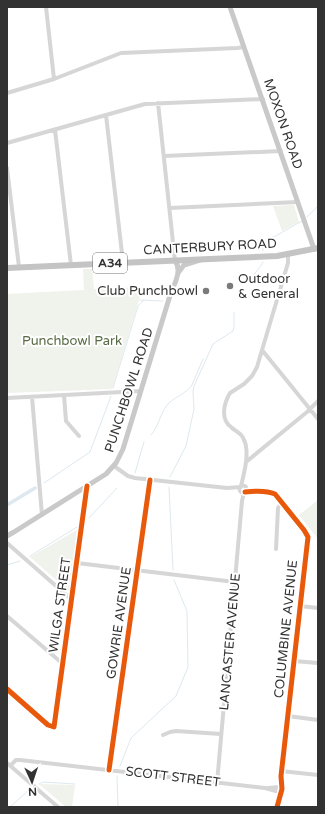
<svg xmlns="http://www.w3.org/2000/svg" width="325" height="814" font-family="'Varela Round',sans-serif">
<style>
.green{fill:#f0f2ec}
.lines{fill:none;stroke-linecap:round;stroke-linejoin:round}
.stream{stroke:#dde9ef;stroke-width:1}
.canal{stroke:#dde9ef;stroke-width:3.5}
.minor{stroke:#d6d6d6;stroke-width:4}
.major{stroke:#c9c9c9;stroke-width:5}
.highway{stroke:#c4c4c4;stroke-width:6}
.cycleway-casing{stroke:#fff;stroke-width:8}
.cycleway{stroke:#e8590c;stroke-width:5}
.poi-dot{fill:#7a7a7a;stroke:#fff;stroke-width:1.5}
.labels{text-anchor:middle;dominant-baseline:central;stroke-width:4;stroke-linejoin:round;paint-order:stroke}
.shield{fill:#fff;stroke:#707070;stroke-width:1}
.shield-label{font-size:12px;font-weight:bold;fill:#323232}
.street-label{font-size:13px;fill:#323232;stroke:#fff}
.poi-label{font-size:13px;fill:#323232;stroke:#fff;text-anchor:start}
.park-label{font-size:13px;fill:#586a43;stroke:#fff}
</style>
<rect width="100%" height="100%" fill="#fff"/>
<path class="green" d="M294 205 299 222 282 231 273 206Z
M83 269H92L94 289 143 287 112 389 7 393V294L84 290Z
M318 500V539L299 515Z
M77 530 70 592 30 557Z
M39 784 75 785 72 807H66Z"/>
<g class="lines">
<path class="stream" d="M307 217 318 206
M263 251V245L265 242 302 221
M251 278 260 267 263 262
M140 300 163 301
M113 388 138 306 144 300
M151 435C159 426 160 414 167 405 174 397 186 394 192 385L203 359
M135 473 144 442
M170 477 186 446 194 409 193 392 194 386 213 344 233 331 234 326V312
M44 483 90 452 111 396
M169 487 173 570
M89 518 117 488
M30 556 77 527
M7 565 20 561
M120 766 131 738 176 696 188 667 187 611 174 580
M117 776 118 807
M39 784 43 782 75 784
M10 807 30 789"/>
<path class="canal" d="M7 505 35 488"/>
<path class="minor" d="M46 7 54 79
M7 93 54 79 121 53 237 48 244 47
M158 103 175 261
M106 115 123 262
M55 130 71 265
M7 143 145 104 263 99
M164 156 281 151
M7 168 19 267
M170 208 298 202
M288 254V263L262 350 318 419
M64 395 66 421 79 436
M32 397 42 515
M7 398 141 391
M246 462 307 412 318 401
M114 466 128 476 135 478 227 488 240 487
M239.5 489a3.5 3.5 0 1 1 7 0a3.5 3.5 0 1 1-7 0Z
M241 486C244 474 250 452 244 440 242 433 236 432 231 427 220 419 224 403 230 393L244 384 252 376 257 367 262 350
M245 492C254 491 266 490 275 494L304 530 308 537 281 776 282 789 277 807
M7 543 72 600
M276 549 278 508 282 502
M77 563 235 582
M300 606 318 608
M7 616 63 664
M294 661 318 663
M7 689 48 725 54 727 87 486
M288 716 318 720
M163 735 170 732 176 731 221 734
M7 763 58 807
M11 765 16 760H20L265 788 276 791
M109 770 150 480
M281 771 318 775
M217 783 242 501 244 492
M268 788 279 787 282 788"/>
<path class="major" d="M230 7 314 249
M178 273 184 265 200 260
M7 536 14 532 106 474 116 463 123 449 172 289C177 281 181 268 175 261"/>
<path class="highway" d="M7 268 277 256 318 248"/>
<g class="cycleway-casing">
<path id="cycleway" d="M245 492C254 491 266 490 275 494L304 530 308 537 281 776 282 789 277 807
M7 689 48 725 54 727 87 486
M109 770 150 480"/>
</g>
<use href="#cycleway" class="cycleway"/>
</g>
<g class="poi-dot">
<circle cx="230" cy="286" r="4"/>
<circle cx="206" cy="291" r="4"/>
</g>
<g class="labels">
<rect class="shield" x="93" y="253" width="34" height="20" rx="3"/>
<g class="shield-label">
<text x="110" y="263">A34</text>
</g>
<g class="street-label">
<text transform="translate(283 124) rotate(71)">MOXON ROAD</text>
<text transform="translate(210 247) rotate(-3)">CANTERBURY ROAD</text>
<text transform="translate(129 390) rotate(-72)">PUNCHBOWL ROAD</text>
<text transform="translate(60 605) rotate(-82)">WILGA STREET</text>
<text transform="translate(119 623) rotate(-82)">GOWRIE AVENUE</text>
<text transform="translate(286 629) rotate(-84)">COLUMBINE AVENUE</text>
<text transform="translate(230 642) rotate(-85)">LANCASTER AVENUE</text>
<text transform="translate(173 777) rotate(7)">SCOTT STREET</text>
</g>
<g class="poi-label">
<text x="238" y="279">Outdoor<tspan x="238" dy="15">&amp; General</tspan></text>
<text x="198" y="291" text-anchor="end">Club Punchbowl</text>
</g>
<g class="park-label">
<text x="72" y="341">Punchbowl Park</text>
</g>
</g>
<rect width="325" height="814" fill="none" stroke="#323232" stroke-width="16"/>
<g transform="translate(32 782) rotate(177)" stroke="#ffffff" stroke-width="3" paint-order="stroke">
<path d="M0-3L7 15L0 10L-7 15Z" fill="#323232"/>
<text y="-6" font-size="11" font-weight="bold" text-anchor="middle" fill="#323232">N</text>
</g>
</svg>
